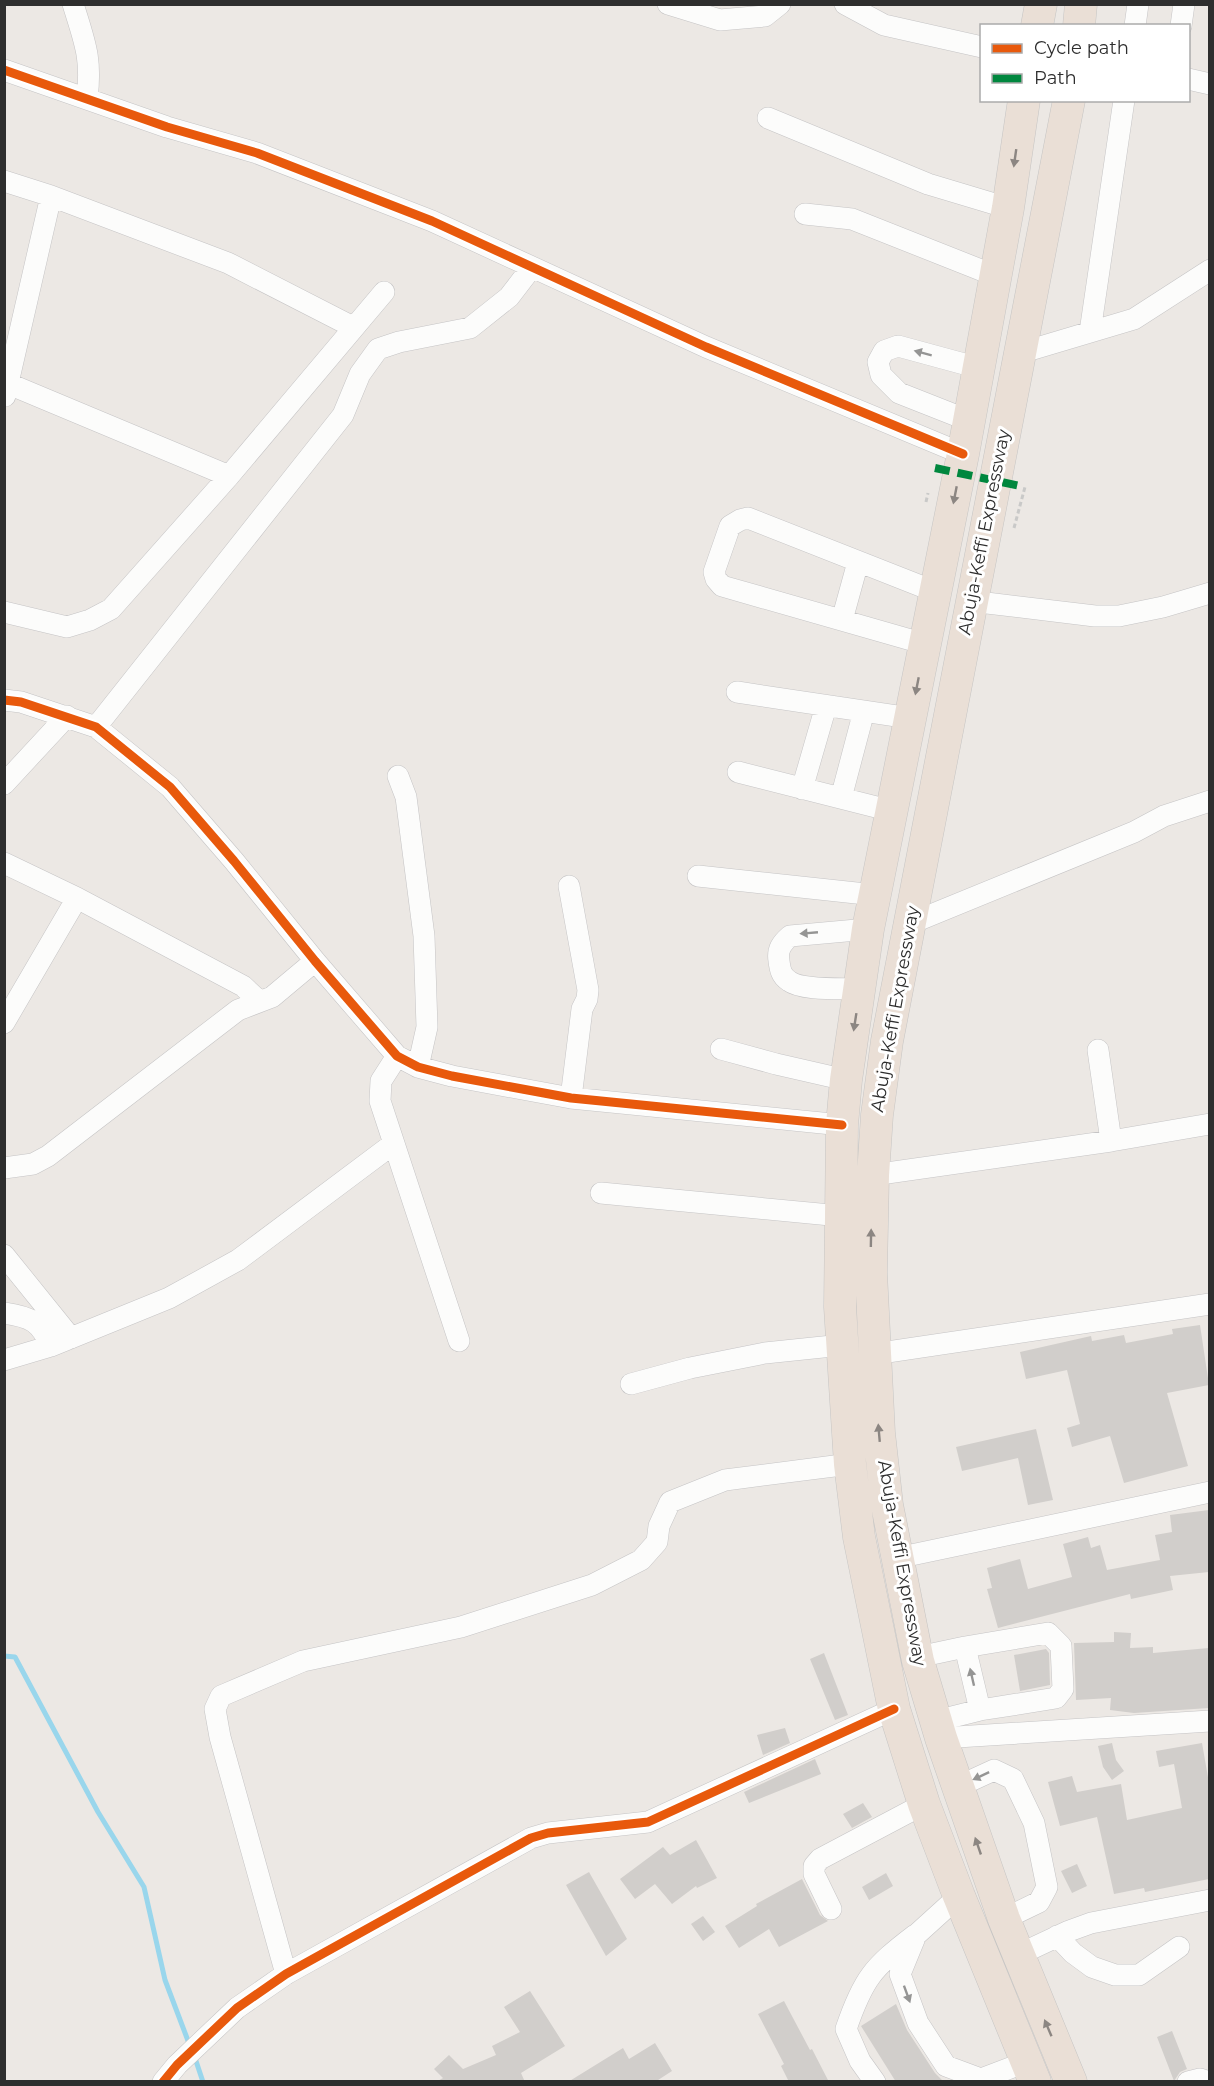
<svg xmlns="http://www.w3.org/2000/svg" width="1214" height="2086" font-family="Montserrat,sans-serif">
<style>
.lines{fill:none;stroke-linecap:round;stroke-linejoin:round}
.stream{stroke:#99d6ec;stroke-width:5}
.building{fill:#d1cecb}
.minor-casing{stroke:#c5c4c5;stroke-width:22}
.highway-casing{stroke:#c6c5c4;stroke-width:33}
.path{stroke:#c9c9c8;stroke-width:3;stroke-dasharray:4.5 3;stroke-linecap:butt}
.minor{stroke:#fcfcfb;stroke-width:21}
.highway{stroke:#eadfd6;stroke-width:32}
.quiet{stroke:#00873e;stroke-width:8;stroke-dasharray:15 8;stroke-linecap:butt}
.cycleway-casing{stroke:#fff;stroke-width:13}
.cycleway{stroke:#e8590c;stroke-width:9}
.oneway{fill:#8c8682}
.oneway2{fill:#959594}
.labels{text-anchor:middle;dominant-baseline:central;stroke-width:6;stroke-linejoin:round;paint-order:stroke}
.street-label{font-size:18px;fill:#2e2e2e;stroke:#fff}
</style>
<rect width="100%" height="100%" fill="#ece8e4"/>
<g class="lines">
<path class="stream" d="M4 1656 15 1657 98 1812 144 1887 165 1980 190 2046
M194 2055 203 2082"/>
</g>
<path class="building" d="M1200 1325 1209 1385 1167 1393 1188 1466 1124 1483 1110 1436 1072 1447 1067 1428 1080 1424 1067 1370 1026 1379 1020 1352 1091 1336 1092 1341 1124 1335 1126 1343 1173 1334 1172 1329Z
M1036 1429 1053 1500 1028 1505 1018 1458 962 1471 956 1447Z
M1209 1510V1572L1170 1576 1173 1590 1131 1599 1130 1594 998 1628 987 1589 992 1588 987 1568 1020 1559 1028 1589 1072 1577 1063 1544 1088 1537 1091 1548 1100 1545 1107 1570 1160 1560 1155 1535 1172 1532 1170 1515Z
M1114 1632 1131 1633 1130 1648 1153 1647V1653L1209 1648V1708L1134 1713 1110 1710 1111 1698 1076 1700 1074 1643 1114 1642Z
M1046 1649 1049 1653 1050 1685 1020 1691 1014 1655Z
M824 1653 848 1715 835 1720 810 1659Z
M785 1728 790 1743 763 1755 757 1735Z
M1112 1743 1116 1760 1124 1771 1112 1780 1103 1767 1098 1746Z
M1202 1743 1209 1783V1879L1145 1892 1144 1888 1114 1894 1097 1817 1060 1826 1048 1782 1072 1776 1077 1792 1121 1784 1127 1820 1182 1808 1174 1764 1159 1767 1156 1751Z
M815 1759 821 1774 749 1803 744 1792Z
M863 1803 872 1817 852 1828 843 1814Z
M696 1840 717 1878 697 1888 696 1886 672 1904 655 1884 635 1899 620 1879 663 1847 670 1855Z
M1077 1864 1087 1886 1072 1893 1061 1871Z
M589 1872 627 1939 606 1956 566 1885Z
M886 1873 893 1886 869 1900 862 1887Z
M802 1879 820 1915 828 1921 779 1947 769 1929 739 1948 725 1926 757 1906 756 1904Z
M703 1916 715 1932 703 1941 691 1924Z
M530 1991 565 2046 521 2073 525 2082H436L443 2078 434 2069 449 2055 463 2069 496 2055 492 2046 520 2032 504 2007Z
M784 2001 810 2050 812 2049 829 2082H789L781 2066 784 2064 758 2014Z
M896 2004 907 2030 935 2073 944 2082H896L861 2026Z
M1172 2031 1187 2069 1180 2072 1174 2081 1157 2037Z
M655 2043 672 2071 655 2082H568L623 2048 629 2059Z"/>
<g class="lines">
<g class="minor-casing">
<path id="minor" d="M73 4C85 43 92 58 87 99
M668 4 720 20 765 16 780 4
M845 4 884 25 982 47
M1135 26 1138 4
M1181 26 1184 4
M4 70 167 127 257 153 432 221 706 347 963 454
M1188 79 1210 84
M768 118 928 184 1008 208
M4 181 51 196 228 263 353 327
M805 214 852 219 996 276
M1090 332 1124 100
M1020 353 1134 319 1210 270
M9 384 229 476
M5 396 51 196
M970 421 899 393 881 375 878 362 884 351 898 346 979 368
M970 601 1095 616H1119L1163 607 1210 593
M4 612 67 627 90 620 111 609 229 476 384 292
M842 620 858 562
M925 644 722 586 716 579 714 572 730 526 740 520 748 518 936 592
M737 692 910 718
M4 700 21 702 96 727 170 787 234 861 315 961 397 1056 418 1067 452 1076 571 1098 842 1125
M96 727 343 415 360 374 378 349 399 342 470 328 509 297 532 267
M738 772 892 811
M398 776 406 797 424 936 427 1027 418 1067
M4 784 67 716
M802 789 826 706
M841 798 864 711
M4 863 77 898 243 986 259 1001
M698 876 875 895
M569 886 588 990 587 999 582 1009 571 1098
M909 924 1134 832 1164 816 1210 801
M860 989C843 988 802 991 789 981 781 976 780 969 779 961 777 949 782 943 790 936L868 929
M4 1023 77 898
M721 1049 776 1064 846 1080
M1098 1050 1111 1141
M397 1056 381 1081 380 1101 459 1341
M4 1168 33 1164 48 1156 238 1010 272 997 315 961
M873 1175 1111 1141 1210 1124
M601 1193 841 1216
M4 1255 71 1338
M4 1313C32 1317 40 1322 51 1346
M874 1354 1210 1304
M4 1360 51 1346 169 1298 238 1260 393 1144
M631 1384 690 1368 765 1353 842 1345
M897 1558 1210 1492
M965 1647 1048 1633 1061 1646 1063 1689 1056 1698 980 1710
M918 1657 965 1647 980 1710 936 1721
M941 1738 1210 1721
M957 1787 994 1770 1013 1779 1034 1823 1047 1887 1039 1902 1004 1919
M959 1896 916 1935 900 1974 918 2023 946 2066 981 2079 1026 2062
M831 1909 814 1874V1866L820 1859 924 1804
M1057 1936 1073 1953 1092 1967 1115 1975H1139L1179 1947
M1018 1955 1069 1931 1091 1923 1210 1900
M286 1974 220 1737 215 1709 221 1696 303 1661 461 1627 592 1585 641 1560 657 1542 659 1526 670 1502 725 1480 850 1464
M163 2082 177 2065 237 2008 286 1974 531 1838 548 1833 648 1822 894 1709
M875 2082 860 2061 846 2029C863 1979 873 1967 915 1935
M1188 2082 1200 2079 1209 2082"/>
</g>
<g class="highway-casing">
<path id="highway" d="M1037 26 1041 4
M1079 26 1081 4
M1024 100 1008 208 963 454 868 929 846 1080 842 1125 840 1307 850 1464 859 1537 894 1709 924 1804 959 1896 1035 2082
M1069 100 887 1041 877 1115 873 1175 871 1273 879 1433 887 1505 918 1661 941 1738 1004 1919 1071 2082"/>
</g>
<path class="path" d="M926 502 928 493
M1014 528 1025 487"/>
<use href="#minor" class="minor"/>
<use href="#highway" class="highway"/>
<path class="quiet" d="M935 468 1025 487"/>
<g class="cycleway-casing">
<path id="cycleway" d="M4 70 167 127 257 153 432 221 706 347 963 454
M4 700 21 702 96 727 170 787 234 861 315 961 397 1056 418 1067 452 1076 571 1098 842 1125
M163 2082 177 2065 237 2008 286 1974 531 1838 548 1833 648 1822 894 1709"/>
</g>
<use href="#cycleway" class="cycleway"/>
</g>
<defs><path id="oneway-solid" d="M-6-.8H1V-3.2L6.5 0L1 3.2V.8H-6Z" transform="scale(1.5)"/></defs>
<g class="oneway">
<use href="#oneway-solid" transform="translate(1015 158) rotate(98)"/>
<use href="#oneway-solid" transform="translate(955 495) rotate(101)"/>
<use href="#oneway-solid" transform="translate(917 686) rotate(101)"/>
<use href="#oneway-solid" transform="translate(855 1022) rotate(99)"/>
<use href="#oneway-solid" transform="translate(871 1238) rotate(-89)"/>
<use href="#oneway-solid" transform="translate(879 1433) rotate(-95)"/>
<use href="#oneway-solid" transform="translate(978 1846) rotate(-109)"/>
<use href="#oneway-solid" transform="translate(1048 2028) rotate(-113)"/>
</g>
<g class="oneway2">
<use href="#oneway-solid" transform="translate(923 353) rotate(-165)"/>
<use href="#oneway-solid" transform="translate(809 933) rotate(175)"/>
<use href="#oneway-solid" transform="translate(972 1677) rotate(-103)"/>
<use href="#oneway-solid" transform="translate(981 1776) rotate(155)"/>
<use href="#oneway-solid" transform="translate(907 1994) rotate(70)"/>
</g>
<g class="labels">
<g class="street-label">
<text transform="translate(984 532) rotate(-79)">Abuja-Keffi Expressway</text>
<text transform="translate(895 1009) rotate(-80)">Abuja-Keffi Expressway</text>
<text transform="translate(902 1563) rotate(80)">Abuja-Keffi Expressway</text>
</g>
</g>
<rect width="1214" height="2086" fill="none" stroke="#2e2e2e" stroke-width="12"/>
<rect x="980" y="24" width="210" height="78" fill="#ffffff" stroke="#ababab" stroke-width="1.5"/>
<rect x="992" y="44" width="30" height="9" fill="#e8590c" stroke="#ababab" stroke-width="1.5"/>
<text x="1034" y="54" font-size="18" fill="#2e2e2e">Cycle path</text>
<rect x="992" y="74" width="30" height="9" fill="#00873e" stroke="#ababab" stroke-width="1.5"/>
<text x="1034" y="84" font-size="18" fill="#2e2e2e">Path</text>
</svg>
